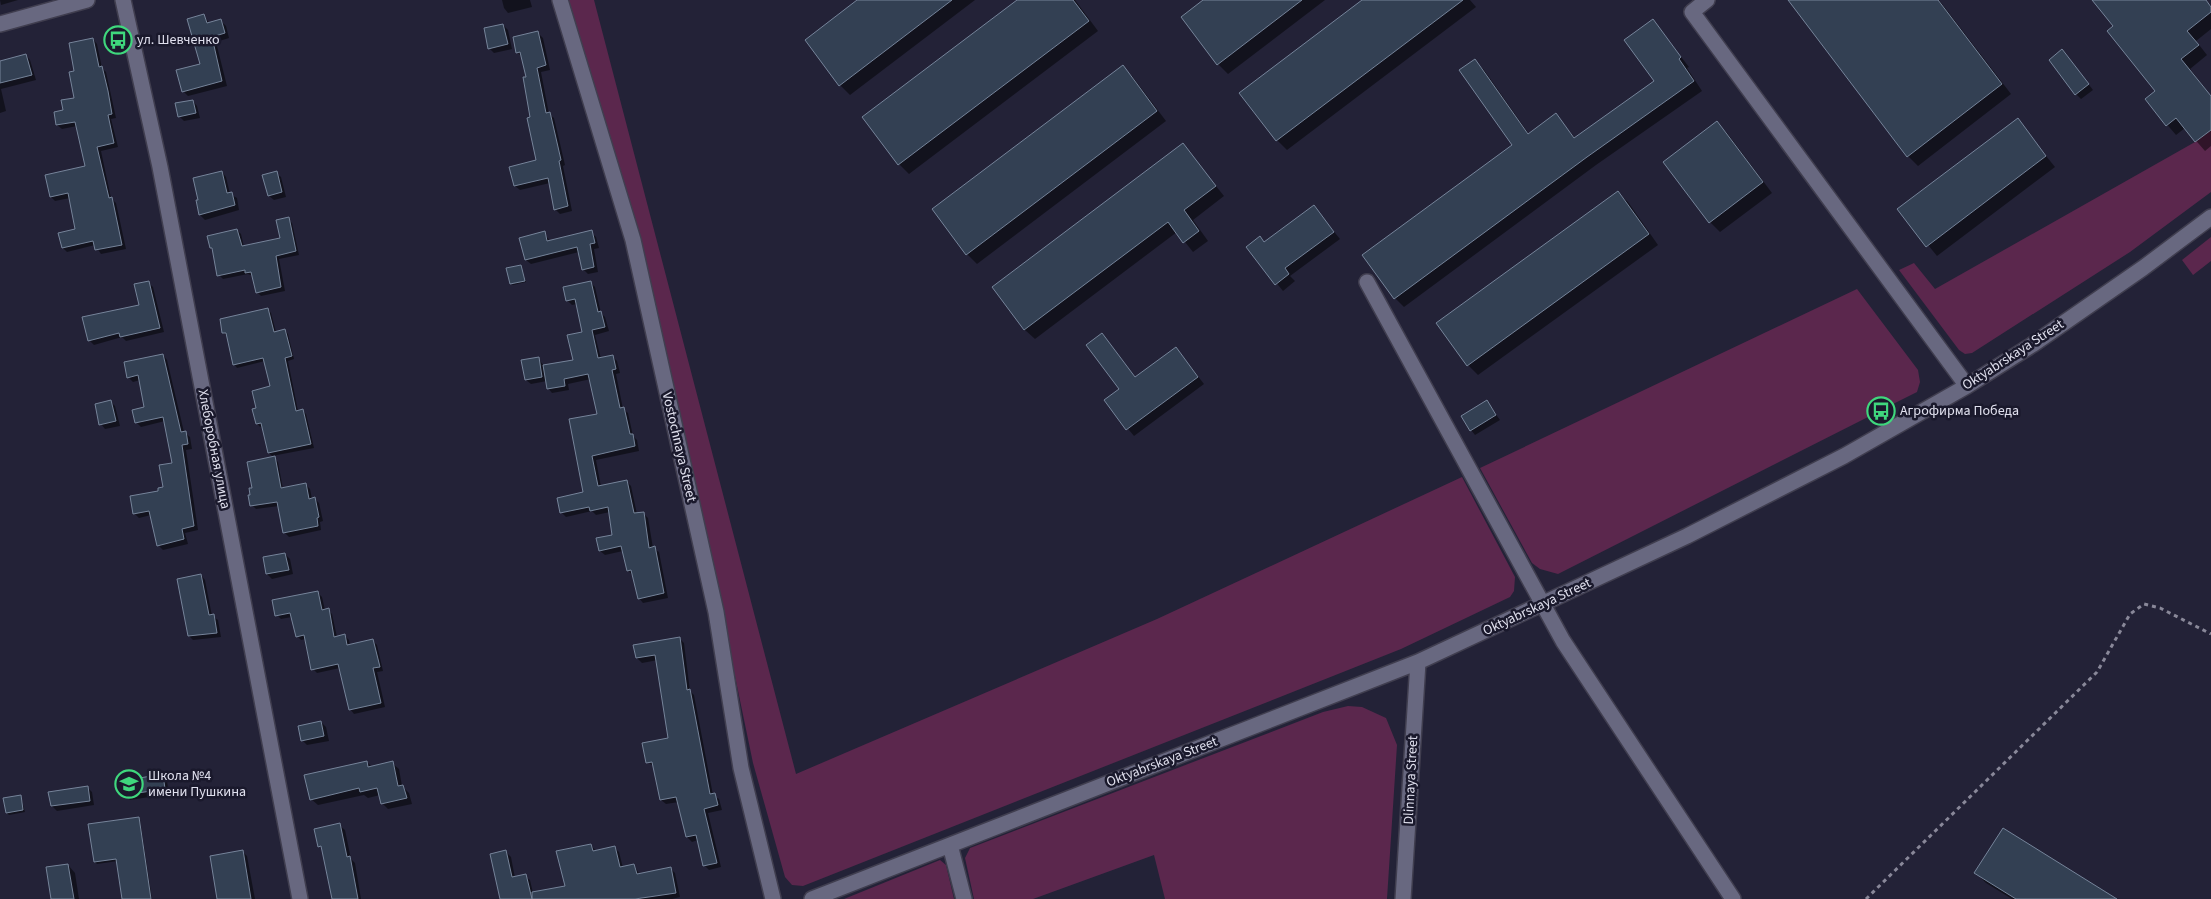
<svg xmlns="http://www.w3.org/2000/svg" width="2211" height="899" font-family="'Source Sans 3',sans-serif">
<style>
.green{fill:#5b274d}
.shadow{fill:#0007}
.building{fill:#334053;stroke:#76849a}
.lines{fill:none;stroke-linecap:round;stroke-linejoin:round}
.minor-casing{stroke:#403e4f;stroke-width:18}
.path{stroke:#898899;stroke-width:3;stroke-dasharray:4 4;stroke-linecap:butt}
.minor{stroke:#686880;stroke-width:15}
.labels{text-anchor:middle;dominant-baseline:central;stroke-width:5;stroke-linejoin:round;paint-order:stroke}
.poi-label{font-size:14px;fill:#e0e0ee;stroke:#1a192c;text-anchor:start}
.street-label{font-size:14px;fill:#e0e0ee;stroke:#1a192c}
</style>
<rect width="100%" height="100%" fill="#232237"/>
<path class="green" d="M568 0H594L796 774 1157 619 1462 477 1515 577 1514 591 1510 597 1401 649 803 886 792 885 785 877 753 763 714 575 640 243Z
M2211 130V192L2130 252 1972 353 1965 354 1959 350 1899 270 1914 263 1935 289 2195 142Z
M2211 237V261L2193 275 2182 260Z
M1857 289 1918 370 1920 382 1917 392 1889 406 1882 400 1868 407V417L1558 574 1540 569 1532 563 1480 468Z
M1348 706 1362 707 1386 718 1397 745 1387 899H1165L1154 855 1033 899H974L965 858 970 848 1323 712Z
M940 860 946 865 954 899H844Z"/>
<path class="shadow" d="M0 0H18L1 5Z
M502 0H530L532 7 508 13 504 8Z
M859 0H975L850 95 840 85Z
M1019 0H1075L1098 31 909 174 899 164Z
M1205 0H1325L1228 74 1218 64Z
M1364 0H1470L1476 7 1287 150 1277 140 1241 93Z
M1796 0H1939L2011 94 1918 166 1908 156Z
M2093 0H2206L2211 6V29L2196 41 2207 55 2190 69 2211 96V146L2205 151 2185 128 2176 135 2146 100 2156 92 2114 27Z
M204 16 210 24 221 21 226 26 229 38 216 42 227 86 188 96 183 91 201 65Z
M1653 21 1689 67 1687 68 1702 91 1596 165 1404 307 1395 298 1514 145 1475 61 1484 70 1529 134 1556 115 1575 138 1656 81Z
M503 25 508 30 512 49 494 53 489 48Z
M538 33 543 38 550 70 541 72 549 114 554 118 565 165 563 166 572 211 560 214 555 209 550 183 520 190 515 186 538 161 527 78 522 57 517 52Z
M93 39 97 44 102 68 106 72 116 118 111 119 118 147 101 151 111 198 116 203 126 249 101 254 95 245 67 252 63 248 77 230 70 198 55 201 51 197 86 167 77 126 62 129 57 125 64 111 75 99 76 72Z
M26 55 30 60 36 80 1 89 6 111 0 113V62Z
M2067 56 2093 90 2081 99 2076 94Z
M1122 66 1132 76 1166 121 977 264 967 254Z
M193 101 197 106 200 118 184 121 179 116Z
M2017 120 2055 167 1937 256 1899 209Z
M1717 123 1727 133 1772 193 1720 232 1710 222 1665 162Z
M1183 145 1224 196 1193 220 1208 241 1193 252 1177 232 1035 339 1025 330 994 288Z
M222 172 226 177 230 194 237 198 239 210 205 220 200 215 197 201Z
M276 173 281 177 286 197 274 200 269 196Z
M1618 193 1628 202 1658 245 1478 375 1468 365 1438 323Z
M1314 207 1340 239 1290 276 1295 281 1283 291 1247 247 1260 238 1265 243Z
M288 219 292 223 299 255 279 259 285 291 261 296 257 292 253 276 248 274 223 279 219 275 213 250 211 248 237 230 241 234 244 247 281 238Z
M591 232 596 237 599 248 594 249 598 272 588 274 583 269 579 252 531 264 526 260 544 233 550 241Z
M521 266 526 282 513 285 511 283Z
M148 282 153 287 164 332 126 341 122 337 94 345 89 340 140 306Z
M591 283 595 287 601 313 605 317 609 331 595 335 601 359 613 357 617 361 620 373 616 374 623 409 628 413 633 436 637 440 639 451 596 460 601 487 627 482 631 486 637 514 643 513 648 518 653 548 659 552 668 598 643 603 639 598 632 575 628 570 623 551 605 555 600 551 614 535 610 512 596 515 592 511 566 517 561 512 585 493 598 415 591 379 568 384 569 390 552 393 548 388 547 381 531 384 526 380 538 358 544 366 574 361 584 333 577 304 572 305 567 300Z
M268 309 271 313 276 332 285 330 288 334 294 359 288 361 298 411 302 410 306 414 314 448 272 456 278 462 283 489 306 485 310 489 312 499H315L319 503 323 521 320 522 321 530 289 537 285 533 279 506 256 509 252 505 253 489 274 458 269 453 263 426 260 427 257 423 258 409 271 387 265 361 237 368 234 364 228 337 224 333Z
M1102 334 1136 378 1176 348 1204 384 1134 436 1105 401 1120 390Z
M163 355 167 360 184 432 190 437 192 449 186 450 198 530 185 533 188 544 163 550 158 545 151 515 139 518 134 513 165 488 174 464 165 421 141 427 136 422 146 408 140 380 133 382 128 377Z
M110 401 115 406 120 426 105 429 101 424Z
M1487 402 1500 420 1475 435 1471 430Z
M285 554 290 559 293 574 272 579 267 574Z
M201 575 205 580 212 616 218 620 221 637 193 640 189 636Z
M318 593 322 597 325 610H328L332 614 337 637 345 636 349 640 350 646 373 641 377 645 383 671 377 672 385 707 354 714 350 709 340 668 317 673 313 669 306 639 301 640 297 636 292 617 281 619 277 615Z
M679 638 684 643 690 691 694 695 713 795 719 799 722 810 708 813 721 867 709 870 705 866 698 840 692 842 687 837 679 802 666 804 661 800 654 766 647 762 670 739 658 660 642 663 637 658 635 646Z
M321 722 326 727 329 741 307 745 302 740Z
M367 762 372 767 392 763 399 769 402 786 409 793 412 804 388 809 382 803 380 795 368 798 364 795 318 805 311 799Z
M163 776 167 781 169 794 130 800 126 795 124 782Z
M87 787 92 792 94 805 57 811 52 806 50 793Z
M21 797 25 812 9 815 7 813Z
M138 818 140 820 152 899H124L118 861 97 864 95 862Z
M339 825 345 830 351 859 355 863 361 899H333L323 850 320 846Z
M591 845 596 851 614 847 619 852 623 868 634 865 640 875 670 868 675 873 680 897 672 899H501L506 852 511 857 515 878 525 876 530 880 533 893 566 887Z
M242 851 247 856 255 899H219Z
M68 865 75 873 79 899H52Z
M1976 873 2115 899H2012L1986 883Z"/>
<path class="building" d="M857 0H952L839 86 805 40Z
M1017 0H1073L1089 21 898 165 862 117Z
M1203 0H1302L1217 65 1181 17Z
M1362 0H1463L1276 141 1239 93Z
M1788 0H1938L2002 84 1907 157Z
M2092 0H2206L2211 7V12L2187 31 2199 45 2181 59 2211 96V130L2195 142 2176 118 2166 126 2145 99 2155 91 2107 31 2113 26Z
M204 14 207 23 221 19 225 33 212 37 222 81 182 92 176 70 200 64 187 19Z
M1653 19 1681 57 1679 59 1694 81 1587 157 1394 299 1362 255 1512 145 1459 70 1475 59 1528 134 1556 113 1574 138 1654 81 1624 40Z
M503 24 508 44 488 49 484 28Z
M538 31 546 65 537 68 546 113 550 112 561 160 559 161 568 206 554 210 548 178 514 186 509 167 536 160 527 118 530 117 523 77H526L520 52 516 53 513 37Z
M93 38 99 67 102 66 108 91 112 114 108 115 114 143 97 147 109 198 112 197 122 245 95 250 93 241 62 248 58 233 75 229 68 193 50 197 45 175 85 166 75 122 56 125 54 112 63 110 61 100 74 98 69 72 74 71 69 43Z
M2062 49 2089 84 2075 95 2049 60Z
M26 54 32 75 0 83V61Z
M1123 65 1157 111 966 255 932 209Z
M193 100 196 113 178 117 175 103Z
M2018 118 2046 156 1926 247 1897 209Z
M1717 121 1763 182 1709 223 1663 162Z
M1183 143 1216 186 1184 210 1199 231 1183 243 1168 222 1024 330 992 287Z
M222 171 227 193 232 192 235 205 199 215 196 200H198L193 178Z
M277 171 282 192 268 196 262 175Z
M1618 191 1649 234 1467 366 1436 323Z
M1314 205 1334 232 1285 268 1289 274 1275 285 1246 247 1260 236 1264 242Z
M289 217 296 251 276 256 281 287 256 293 251 272 245 273V270L217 276 212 248H210L207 236 237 229 242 246 280 238 276 220Z
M592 230 595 243 590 244 594 267 582 270 577 247 525 260 519 238 545 231 547 241Z
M521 265 525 281 510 284 506 268Z
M149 281 160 328 120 337 119 333 88 341 82 317 139 305 134 284Z
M591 281 598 312 601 311 605 327 592 330 598 358 613 355 616 369 612 370 620 408 624 407 630 434H633L635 446 592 456 598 486 627 480 634 513 644 512 649 548 655 546 664 593 638 599 631 570 627 571 621 546 599 551 596 538 612 535 608 507 590 511 589 507 560 513 557 498 583 492 569 419 597 414 588 374 564 379 565 386 547 389 543 365 573 360 567 335 582 332 575 299 566 301 563 287Z
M268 308 274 332 285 329 292 356 285 358 296 411 303 409 311 444 268 453 261 423 256 424 252 409 256 408 252 391 270 386 263 358 233 365 226 333H222L220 319Z
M1102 333 1135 377 1176 347 1198 377 1126 430 1104 400 1119 389 1086 345Z
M163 354 181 432 186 431 188 444 182 445 194 526 182 529 184 539 157 546 149 511 133 514 130 496 158 491V488L163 487 159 465 172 463 163 417 135 423 132 410 144 407 138 375 127 378 124 362Z
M539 357 542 377 525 380 521 360Z
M111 400 116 421 99 425 95 404Z
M1487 400 1496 415 1470 431 1461 416Z
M275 456 281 488 306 483 309 499 315 497 319 517 317 518 318 526 283 533 277 502 250 506 248 495H250L249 488H252L247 462Z
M285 553 289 570 266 574 263 557Z
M201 574 209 615 214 614 217 633 188 636 177 579Z
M318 591 322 610 329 608 334 637 345 634 347 645 373 639 380 667 373 668 381 703 349 710 338 664 311 670 304 635 296 637 290 613 275 616 272 600Z
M680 637 687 690 690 689 710 794 715 793 718 805 704 809 717 863 703 866 696 835 686 837 676 797 660 800 652 762 646 763 642 743 668 738 655 655 636 658 633 645Z
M321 721 324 736 301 741 298 726Z
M367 761 368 767 393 761 398 786 403 785 407 798 381 804 377 788 360 792 359 788 310 800 304 775Z
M163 774 165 789 124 795 122 781Z
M88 786 90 801 51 806 48 792Z
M21 795 23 810 6 813 3 798Z
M139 817 151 899H122L116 859 94 862 88 824Z
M340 823 347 857 350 856 358 899H332L321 846 318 847 314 829Z
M2003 828 2117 899H2016L1974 873Z
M591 844 593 851 615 846 620 867 634 864 637 874 671 867 676 893 635 899H532V892L565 886 556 851Z
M243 850 251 899H217L210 856Z
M506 850 512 877 526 874 532 899H500L490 854Z
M68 864 74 899H51L46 867Z"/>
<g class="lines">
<g class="minor-casing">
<path id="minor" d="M123 0 160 167 300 899
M560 0 633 240 716 612 741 768 773 899
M1707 0 1692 12 1967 386
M0 24 87 0
M1367 282 1563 641 1733 899
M950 845 964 899
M812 899 1418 662 1687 536 1844 456 1967 386 2032 345 2143 268 2211 217
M1403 899 1418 662"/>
</g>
<path class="path" d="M1866 899 2097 672 2130 614 2144 604 2160 608 2211 634"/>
<use href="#minor" class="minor"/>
</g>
<defs>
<g id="bus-ring" transform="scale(1.4375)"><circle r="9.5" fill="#1a192c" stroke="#3fd77d" stroke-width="1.5"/><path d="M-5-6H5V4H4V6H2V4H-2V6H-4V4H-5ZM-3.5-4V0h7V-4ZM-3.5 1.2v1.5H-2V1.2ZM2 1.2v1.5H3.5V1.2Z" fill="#3fd77d"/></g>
<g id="school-ring" transform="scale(1.4375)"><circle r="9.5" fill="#1a192c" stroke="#3fd77d" stroke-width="1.5"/><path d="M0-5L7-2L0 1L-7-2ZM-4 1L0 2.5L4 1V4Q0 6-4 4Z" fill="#3fd77d"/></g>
</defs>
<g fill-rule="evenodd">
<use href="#bus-ring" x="118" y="40"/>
<use href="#bus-ring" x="1881" y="411"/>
<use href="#school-ring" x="129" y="784"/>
</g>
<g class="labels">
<g class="poi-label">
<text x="137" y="40">ул. Шевченко</text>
<text x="1900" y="411">Агрофирма Победа</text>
<text x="148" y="776">Школа №4<tspan x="148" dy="16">имени Пушкина</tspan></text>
</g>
<g class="street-label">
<text transform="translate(2013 355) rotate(-33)">Oktyabrskaya Street</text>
<text transform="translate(679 447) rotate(77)">Vostochnaya Street</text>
<text transform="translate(214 449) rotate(79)">Хлеборобная улица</text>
<text transform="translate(1537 607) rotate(-25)">Oktyabrskaya Street</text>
<text transform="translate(1162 762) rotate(-21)">Oktyabrskaya Street</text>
<text transform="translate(1411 780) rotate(-87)">Dlinnaya Street</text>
</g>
</g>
</svg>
